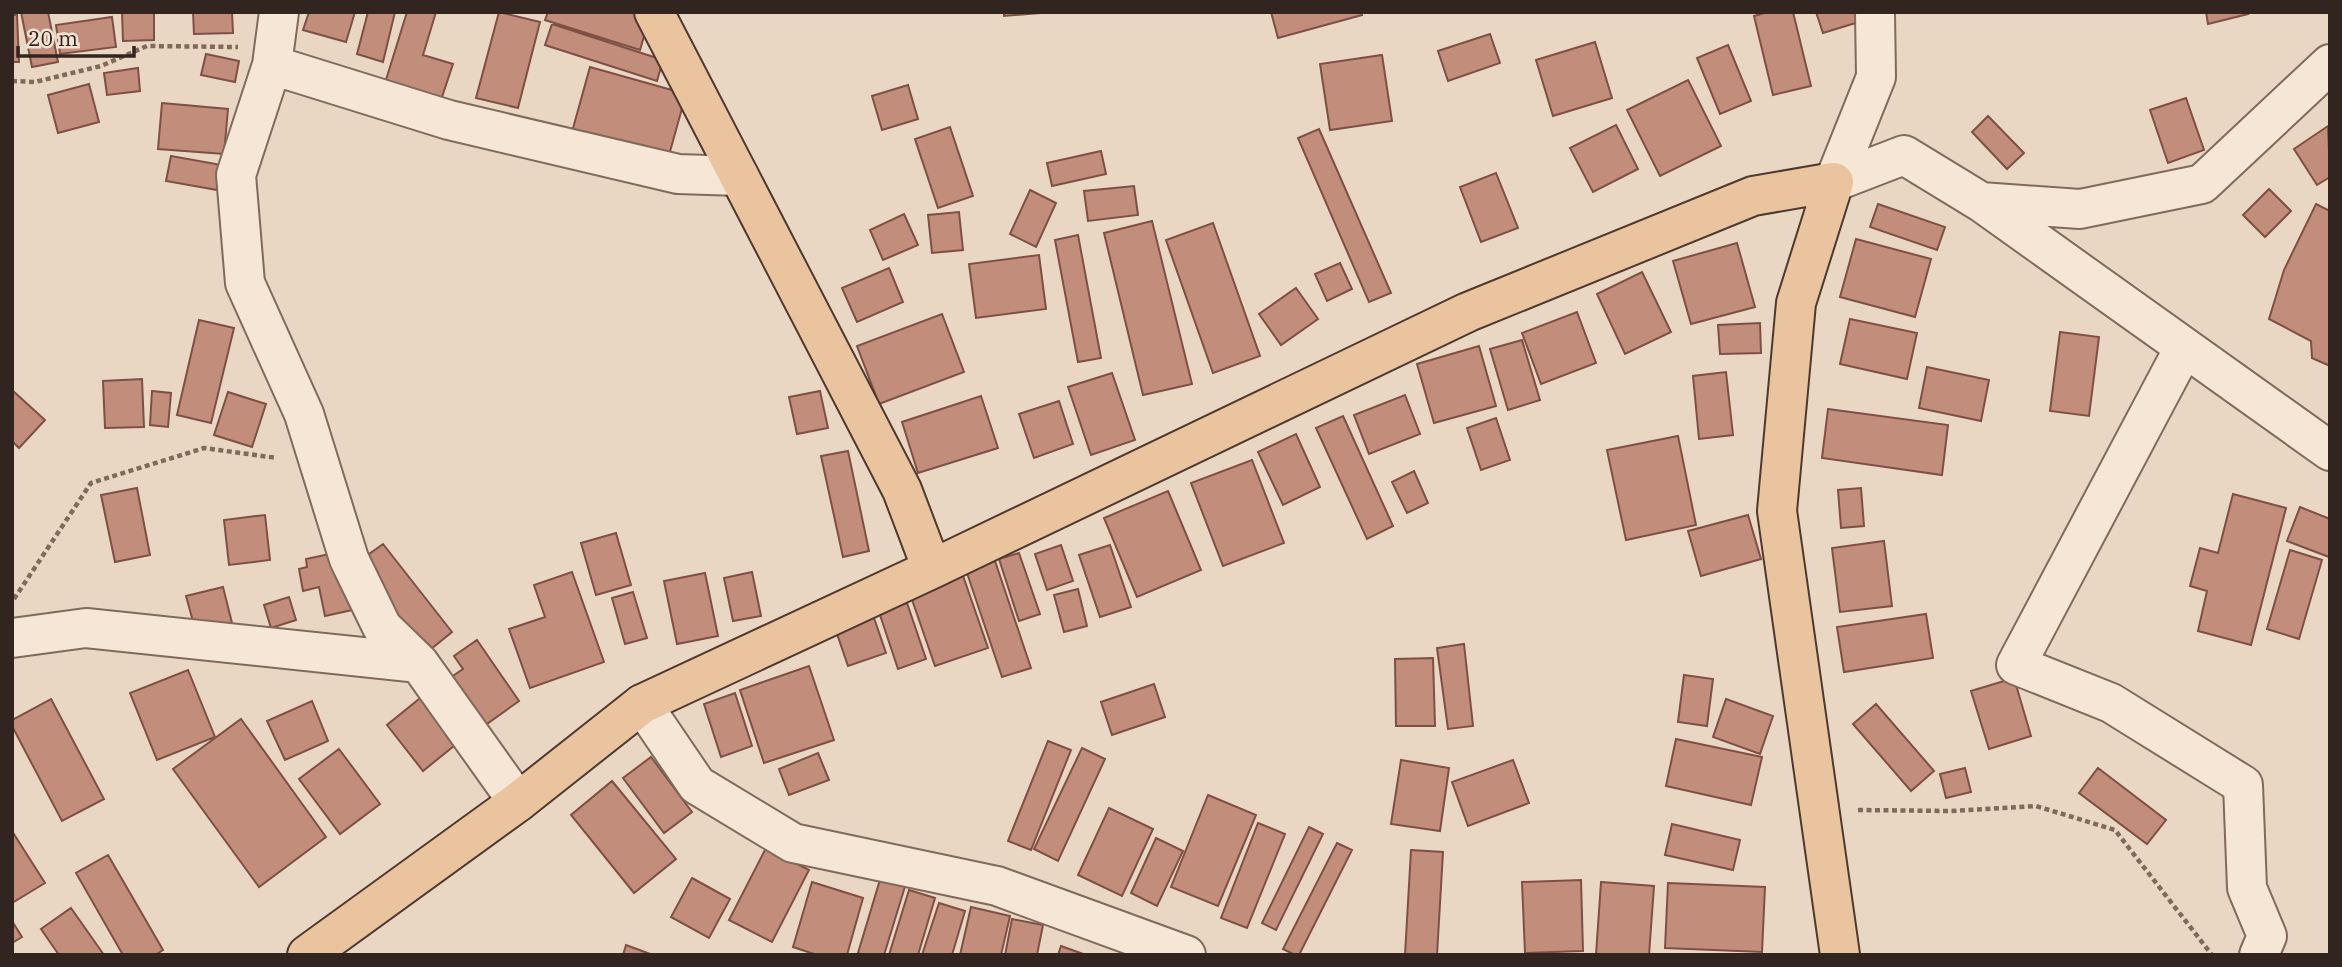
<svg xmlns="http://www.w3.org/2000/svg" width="2342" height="967" font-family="'IBM Plex Serif',serif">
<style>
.building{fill:#c38d7c;stroke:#7e5044;stroke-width:2}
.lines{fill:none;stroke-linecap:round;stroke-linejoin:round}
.minor-casing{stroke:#81695b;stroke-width:42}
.major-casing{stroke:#4f392f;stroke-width:42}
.path{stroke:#81695b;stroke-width:4.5;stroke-dasharray:5 3.5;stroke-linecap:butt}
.minor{stroke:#f5e6d5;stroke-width:38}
.major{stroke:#e9c49e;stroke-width:38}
</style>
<rect width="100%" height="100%" fill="#e9d7c3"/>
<path class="building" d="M21 12H48L58 62 32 67Z
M154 12V40L123 41 122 13Z
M193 12H232L233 33 194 34Z
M309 12H355L346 42 303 30Z
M368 12H395L383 62 357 54Z
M407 12H436L423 55 453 64 441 100 385 83Z
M499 12 540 22 518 108 476 98Z
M548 12H648L651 13 640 50 545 20Z
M1004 12H1053L1004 16Z
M1271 12H1361L1362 15 1278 38Z
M1768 12H1793L1811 86 1773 95 1754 16Z
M1816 12H1859L1862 21 1823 33Z
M2206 12H2247L2248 14 2208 24Z
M12 15H17L19 62H12Z
M112 17 116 47 60 54 56 25Z
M552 24 663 60 657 81 545 45Z
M1490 34 1500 63 1448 81 1438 51Z
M1595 42 1612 98 1553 116 1536 60Z
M1728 45 1751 101 1720 114 1697 58Z
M206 54 239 61 235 82 201 75Z
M1382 55 1392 121 1330 130 1320 64Z
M590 67 686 94 666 166 570 139Z
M138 68 140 91 107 95 104 73Z
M1688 80 1721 146 1660 176 1627 110Z
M89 84 99 122 58 133 48 95Z
M908 85 918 119 882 130 872 96Z
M2186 98 2204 150 2168 163 2150 110Z
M162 103 228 109 224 154 158 149Z
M1988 116 2024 153 2007 169 1972 132Z
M1616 125 1638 169 1593 192 1570 148Z
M2328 126 2330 177 2317 185 2294 149Z
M950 127 973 196 938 208 915 139Z
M1319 129 1391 293 1369 302 1298 138Z
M1101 151 1106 174 1052 186 1047 163Z
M171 156 227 166 223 191 166 181Z
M1496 173 1518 228 1481 242 1460 187Z
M1134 186 1138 215 1088 221 1084 191Z
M2269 189 2291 211 2265 237 2243 215Z
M1030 190 1056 203 1036 247 1010 234Z
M1878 204 1945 227 1937 250 1870 227Z
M2316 204 2330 211V366L2312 358 2311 341 2269 319 2284 270Z
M959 212 963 250 932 253 928 215Z
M904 214 918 245 883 260 870 230Z
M1152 221 1192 384 1143 395 1104 233Z
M1213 223 1260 356 1213 373 1166 240Z
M1078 235 1101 358 1078 362 1055 240Z
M1856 239 1931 259 1915 317 1840 297Z
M1737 243 1755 307 1691 324 1673 261Z
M1039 255 1046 309 976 318 969 264Z
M1340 263 1352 289 1327 301 1315 274Z
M889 268 903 302 857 322 842 288Z
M1642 272 1671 332 1625 354 1597 294Z
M1296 288 1318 319 1281 345 1259 314Z
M1577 312 1596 363 1541 384 1522 333Z
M942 314 964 372 879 404 857 346Z
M1850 319 1917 333 1907 379 1840 364Z
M199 320 234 328 211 423 177 415Z
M1760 323 1761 353 1720 354 1718 325Z
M2060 332 2099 337 2089 416 2050 411Z
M1522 340 1540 400 1508 410 1490 349Z
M1479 346 1496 406 1434 423 1417 364Z
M1927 367 1989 380 1981 421 1919 408Z
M1726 372 1733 435 1699 439 1693 376Z
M1112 373 1135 440 1091 455 1068 387Z
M142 379 144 427 105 428 103 381Z
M12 390 45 420 19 448 12 441Z
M152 391 171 393 168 427 150 425Z
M820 391 828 428 797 434 789 397Z
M228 392 266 404 252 447 214 435Z
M1405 395 1420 434 1369 454 1354 415Z
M981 396 998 448 918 473 902 422Z
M1059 401 1073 444 1034 458 1019 414Z
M1828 409 1948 425 1942 475 1822 458Z
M1343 416 1393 526 1367 539 1316 428Z
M1496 418 1510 460 1481 470 1467 428Z
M1296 434 1320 487 1283 505 1258 452Z
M1678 436 1696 525 1626 540 1607 450Z
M848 451 869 551 843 557 821 456Z
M1252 460 1284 543 1223 566 1191 483Z
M1414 471 1428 503 1407 513 1392 482Z
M137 488 150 555 115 562 101 495Z
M1861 488 1864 526 1841 528 1838 490Z
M1168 491 1201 570 1137 597 1104 518Z
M2233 494 2286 508 2251 645 2198 631 2207 591 2190 586 2200 548 2218 553Z
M2300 507 2330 519 2329 557 2287 541Z
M265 515 270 560 229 565 224 520Z
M1748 515 1761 559 1701 576 1688 531Z
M616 533 631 585 596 595 581 543Z
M1884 541 1892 606 1840 612 1832 548Z
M383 544 452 632 426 653 372 583 365 557Z
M1061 545 1073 581 1047 590 1035 554Z
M1110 545 1131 607 1100 617 1079 555Z
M2290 550 2322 560 2299 639 2267 629Z
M344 551 357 609 325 616 319 587 303 591 299 569 307 567 306 559Z
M1019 553 1040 614 1019 621 999 559Z
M995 561 1031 668 1002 677 966 570Z
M961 570 988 648 935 666 908 588Z
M572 572 604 662 530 688 509 629 545 617 534 585Z
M752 572 761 616 733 621 724 578Z
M705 573 718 636 677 644 664 581Z
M223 587 233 627 197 636 186 596Z
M1078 589 1087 626 1064 632 1054 595Z
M633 592 647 638 625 644 612 598Z
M289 597 296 620 271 628 264 605Z
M907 603 926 659 898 669 879 612Z
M1926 614 1933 658 1844 672 1837 627Z
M873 615 886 653 848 666 835 628Z
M477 640 519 701 477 731 444 682 463 669 454 656Z
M1464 644 1473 726 1448 729 1437 648Z
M1433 658 1435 726H1396L1395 659Z
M809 666 834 740 764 763 740 690Z
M188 670 215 737 157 760 130 693Z
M1684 675 1713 679 1707 726 1678 722Z
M2014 678 2031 736 1989 749 1971 691Z
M1154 684 1165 717 1112 735 1101 702Z
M735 693 752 746 721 757 704 704Z
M424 695 460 741 423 771 387 725Z
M51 699 104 799 62 821 12 726V720Z
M1726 699 1773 716 1760 754 1713 737Z
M312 701 328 741 285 760 267 721Z
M1876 704 1934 771 1911 791 1853 724Z
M241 719 326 837 259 887 173 769Z
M1676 739 1762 757 1751 805 1666 786Z
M1048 741 1071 750 1031 850 1008 841Z
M1082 748 1105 759 1058 861 1034 849Z
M339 749 380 804 340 834 299 779Z
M818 753 829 780 789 795 779 769Z
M651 757 692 812 664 833 623 778Z
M1401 760 1449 768 1440 831 1391 824Z
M1513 760 1529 803 1468 826 1452 782Z
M1965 768 1971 792 1946 798 1940 774Z
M2098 768 2166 820 2147 844 2079 793Z
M612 781 676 859 634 893 571 815Z
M1208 795 1256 815 1218 906 1171 887Z
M1109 808 1153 829 1122 896 1078 875Z
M1258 823 1285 834 1247 928 1221 918Z
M1672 824 1740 840 1733 870 1665 855Z
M1309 827 1323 834 1276 930 1262 923Z
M12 831 45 883 12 903Z
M1156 838 1183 851 1157 906 1131 893Z
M1337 843 1352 850 1299 955H1295L1283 949Z
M766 848 809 870 772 942 729 920Z
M1411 850 1443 852 1437 955H1405Z
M108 855 163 950 155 955H123L76 873Z
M882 873 907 880 884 955H863L858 953Z
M692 878 730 899 709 938 671 917Z
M1581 880 1583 951 1525 953 1522 882Z
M812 882 863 898 847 955H817L793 947Z
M1601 882 1654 886 1649 955H1596Z
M1668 883 1765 887 1762 952 1665 948Z
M909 890 935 898 918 955H889Z
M939 903 965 911 952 955H922Z
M971 907 1010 916 1001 955H960Z
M71 908 104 955H59L41 929Z
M1012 919 1043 925 1037 955H1005Z
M12 921 22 937 12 943Z
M626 945 653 955H623Z
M1061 946 1086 955H1058Z"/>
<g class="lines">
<g class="minor-casing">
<path id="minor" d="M279 12 272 65 236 175 245 283 304 414 349 559 382 627 419 663 518 802
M272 65 449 120 678 174 739 176
M1834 182 1904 155 1981 202 2330 451
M1834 182 1876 77 1875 12
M1981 202 2080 209 2202 184 2330 64
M2184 348 2016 665 2111 703 2243 785 2247 888 2267 936 2259 955
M12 638 86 628 419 663
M642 704 697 785 793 843 997 886 1186 955"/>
</g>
<g class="major-casing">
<path id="major" d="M654 12 902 490 932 569
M307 955 518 802 642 704 932 569 1468 312 1753 196 1834 182 1796 303 1777 511 1840 955"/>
</g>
<path class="path" d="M12 81 35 82 101 66 147 46 238 47
M14 599 91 483 204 448 277 458
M1858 810 1951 811 2036 806 2115 830 2212 955"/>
<use href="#minor" class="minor"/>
<use href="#major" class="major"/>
</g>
<rect width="2342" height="967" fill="none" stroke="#32241e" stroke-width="28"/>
<path d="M18 46v10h116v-10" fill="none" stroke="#32241e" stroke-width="3.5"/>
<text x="28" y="46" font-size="21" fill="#32241e" stroke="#f1e2d1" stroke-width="5" paint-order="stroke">20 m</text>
</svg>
